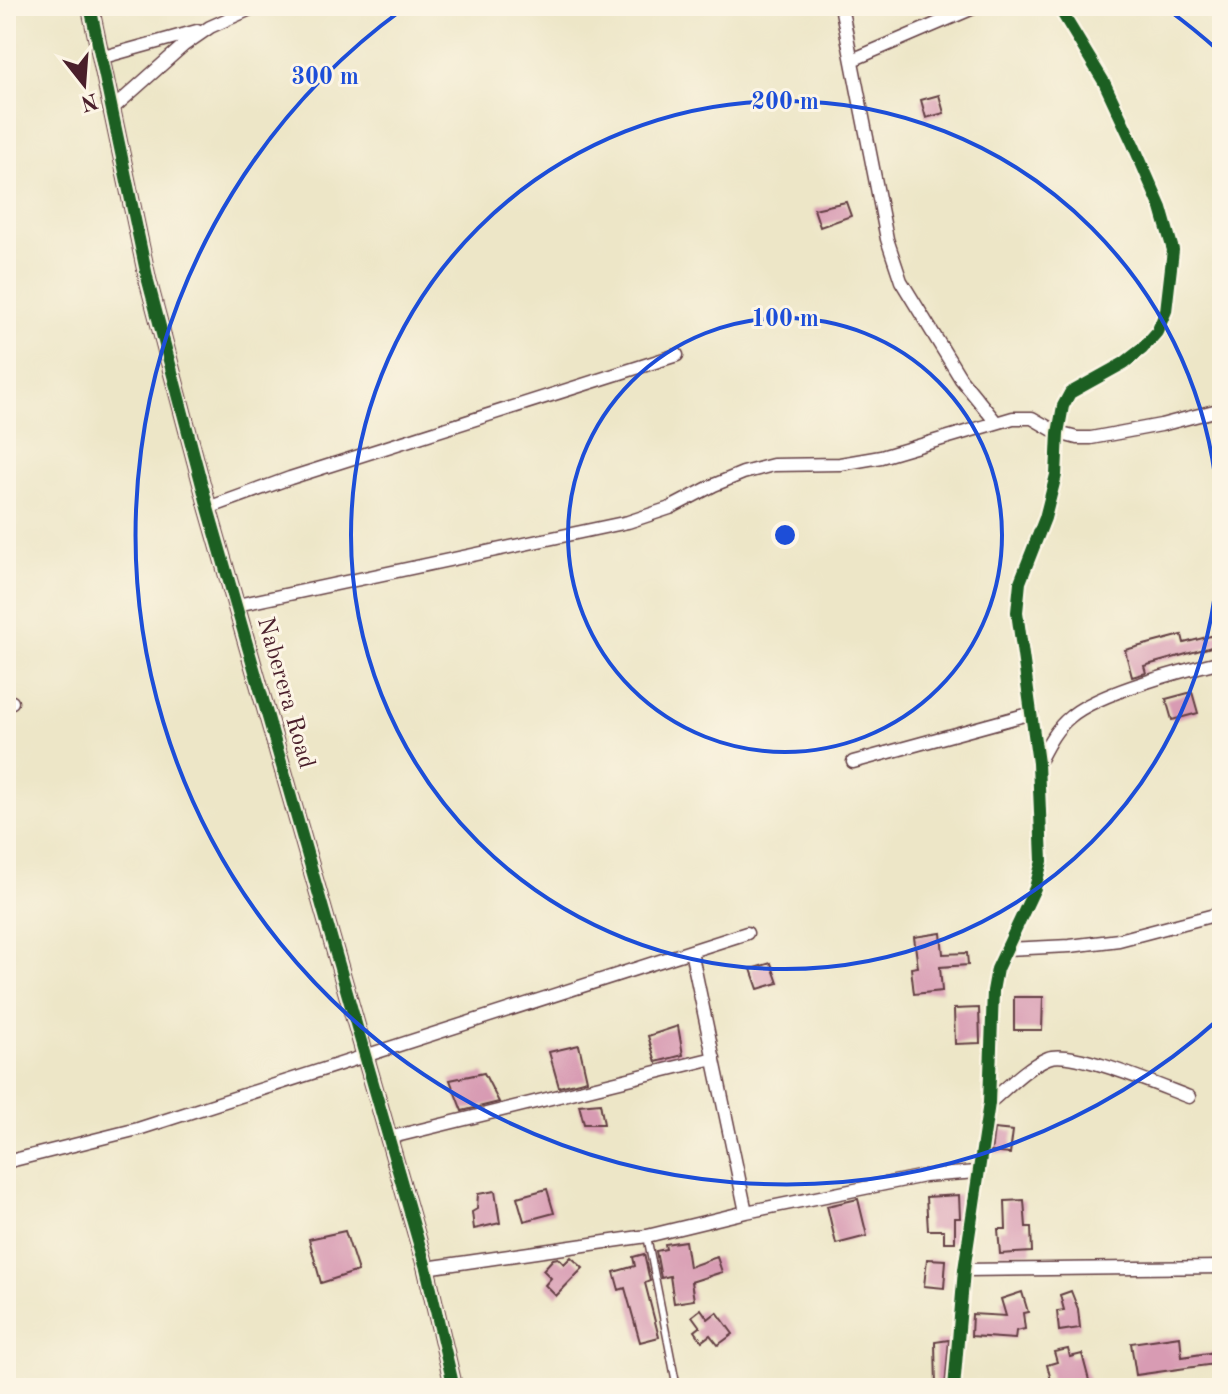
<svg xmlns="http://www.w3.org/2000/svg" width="1228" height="1394" font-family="'Old Standard TT',serif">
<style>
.building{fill:#d89bb3}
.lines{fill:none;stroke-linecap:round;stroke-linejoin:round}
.service-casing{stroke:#623d42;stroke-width:9}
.minor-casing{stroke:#623d42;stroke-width:15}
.tertiary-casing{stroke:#623d42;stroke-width:19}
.service{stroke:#fff;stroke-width:6}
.minor{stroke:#fff;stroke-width:12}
.tertiary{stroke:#fff;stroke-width:16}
.cycleway-casing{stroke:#fcf5e5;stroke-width:17}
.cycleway{stroke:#1b5e20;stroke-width:12}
.ring{fill:none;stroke:#1d4ed8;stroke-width:4}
.labels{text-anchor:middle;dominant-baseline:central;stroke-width:6;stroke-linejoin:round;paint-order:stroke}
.street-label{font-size:24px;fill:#4a1f2b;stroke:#fcf5e5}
.centre{fill:#1d4ed8;stroke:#fcf5e5;stroke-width:4}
.ring-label{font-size:24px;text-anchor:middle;font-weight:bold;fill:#1d4ed8;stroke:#fcf5e5;stroke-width:6;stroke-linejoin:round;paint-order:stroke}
</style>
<rect width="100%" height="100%" fill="#fcf5e5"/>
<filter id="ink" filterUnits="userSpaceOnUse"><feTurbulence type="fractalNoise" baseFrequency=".0125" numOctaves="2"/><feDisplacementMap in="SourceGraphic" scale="16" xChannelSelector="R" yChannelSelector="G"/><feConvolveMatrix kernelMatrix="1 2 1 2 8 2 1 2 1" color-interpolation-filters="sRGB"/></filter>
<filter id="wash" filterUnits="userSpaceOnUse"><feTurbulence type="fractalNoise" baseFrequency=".006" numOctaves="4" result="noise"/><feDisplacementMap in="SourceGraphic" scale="32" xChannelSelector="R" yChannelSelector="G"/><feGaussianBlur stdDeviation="1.8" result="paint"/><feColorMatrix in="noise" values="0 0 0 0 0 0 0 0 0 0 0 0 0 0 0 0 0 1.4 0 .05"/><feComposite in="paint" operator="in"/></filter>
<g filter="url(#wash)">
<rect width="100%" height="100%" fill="#ede6c7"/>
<g id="blocks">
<path class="building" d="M939 95 944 113 926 118 921 100Z
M846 202 851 216 820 227 814 209Z
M1222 633V644L1144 666 1146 673 1132 677 1125 650 1182 635 1184 643Z
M1192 692 1198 713 1172 720 1166 699Z
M941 933 943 954 967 953 968 965 940 967 942 991 914 994 911 968 918 967 914 937Z
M771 963 778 983 758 989 751 969Z
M1014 997H1043L1042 1030H1014Z
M979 1008 980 1043 955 1044 954 1009Z
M678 1026 683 1055 656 1062 648 1036Z
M579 1045 587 1080 559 1087 549 1052Z
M484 1073 499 1102 462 1111 450 1080Z
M600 1103 604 1124H584L579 1105Z
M994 1129 1013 1131 1010 1154 991 1152Z
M547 1189 554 1213 524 1221 517 1197Z
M495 1191 500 1223 474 1229 472 1212 477 1209 478 1194Z
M959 1195 960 1218H955V1242H944V1230H928L926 1197Z
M858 1199 867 1236 836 1244 827 1206Z
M1024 1200 1026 1227H1031L1032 1252 1000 1254 998 1229H1006L1005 1201Z
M345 1231 358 1271 321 1283 309 1239Z
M685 1241 689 1267 717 1257 722 1272 691 1282 694 1300 674 1303 670 1276 661 1278 656 1251 666 1249 665 1244Z
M644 1254 650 1281 645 1283 659 1337 640 1342 625 1288 619 1290 614 1272 635 1266 633 1257Z
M571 1257 583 1268 556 1296 545 1285 551 1278 543 1270 553 1259 558 1258 564 1264Z
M927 1259 946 1260 944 1288 924 1286Z
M1071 1291 1078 1309 1080 1328 1059 1331 1057 1311 1064 1310 1060 1295Z
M1022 1292 1028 1312 1023 1313 1025 1329 1016 1331 1015 1339 971 1336 972 1314 1006 1316 1001 1299Z
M701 1309 708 1319 717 1312 733 1334 718 1345 710 1335 702 1341 695 1331 700 1327 692 1316Z
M1180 1336 1182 1357 1222 1351V1363L1136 1375 1131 1343Z
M949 1340 945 1388H936L935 1342Z
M1068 1349 1070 1357 1082 1354 1091 1388H1056L1055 1379 1051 1380 1047 1365 1057 1362 1054 1352Z"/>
</g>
</g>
<g filter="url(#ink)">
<use href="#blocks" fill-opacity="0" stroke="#623d42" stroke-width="2"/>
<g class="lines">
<g class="service-casing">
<path id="service" d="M647 1236 677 1388"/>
</g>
<g class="minor-casing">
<path id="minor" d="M841 6 887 239 901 281 961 379 995 421
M100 58 197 31
M852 60 978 6
M110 111 184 45 210 27 257 6
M208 508 290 478 677 355
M237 605 628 522 670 508 714 485 743 473 773 465 840 464 881 457 1013 418H1032L1058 433 1077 438H1091L1161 425 1222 409
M6 702H12
M853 762 1032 713
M1038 763C1047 746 1055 729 1070 717 1097 693 1185 670 1222 661
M1006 949 1070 946 1119 940 1222 913
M691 951 746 1212
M989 1103C1007 1088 1026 1067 1048 1058 1071 1048 1162 1087 1189 1097
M388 1138 714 1058
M6 1162 138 1129 747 933
M426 1268 647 1236 746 1212 924 1176 977 1172
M964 1270 1222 1267
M954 1388 964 1270 989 1103 993 991 997 969 1035 888 1042 861 1038 763 1017 612 1020 582 1045 518 1056 475 1058 433 1063 406 1070 393 1124 363 1142 349 1157 332 1166 311 1173 250 1161 208 1133 144 1104 82 1058 6"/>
</g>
<g class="tertiary-casing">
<path id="tertiary" d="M90 6 148 281 208 508 426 1268 454 1388"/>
</g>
<use href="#service" class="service"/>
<use href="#minor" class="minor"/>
<use href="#tertiary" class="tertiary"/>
<g class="cycleway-casing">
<path id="cycleway" d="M90 6 148 281 208 508 426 1268 454 1388
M954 1388 964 1270 989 1103 993 991 997 969 1035 888 1042 861 1038 763 1017 612 1020 582 1045 518 1056 475 1058 433 1063 406 1070 393 1124 363 1142 349 1157 332 1166 311 1173 250 1161 208 1133 144 1104 82 1058 6"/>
</g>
<use href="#cycleway" class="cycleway"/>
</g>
</g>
<g class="ring">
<circle cx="785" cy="535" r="217"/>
<circle cx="785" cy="535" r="434"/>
<path d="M1220 1018A650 650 0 1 1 403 9M1167 9A650 650 0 0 1 1220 52"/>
</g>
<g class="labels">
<g class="street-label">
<text transform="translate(285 693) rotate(74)">Naberera Road</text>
</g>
</g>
<circle cx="785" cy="535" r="12" class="centre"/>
<g class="ring-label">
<text x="325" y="84">300 m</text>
<text x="785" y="109">200 m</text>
<text x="785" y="326">100 m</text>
</g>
<rect width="1228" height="1394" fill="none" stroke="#fcf5e5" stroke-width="32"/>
<g transform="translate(84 84) rotate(163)" stroke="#fcf5e5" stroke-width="6" paint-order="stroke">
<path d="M0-6L14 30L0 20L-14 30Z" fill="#4a1f2b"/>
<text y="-12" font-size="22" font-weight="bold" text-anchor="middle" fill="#4a1f2b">N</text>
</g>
</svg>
